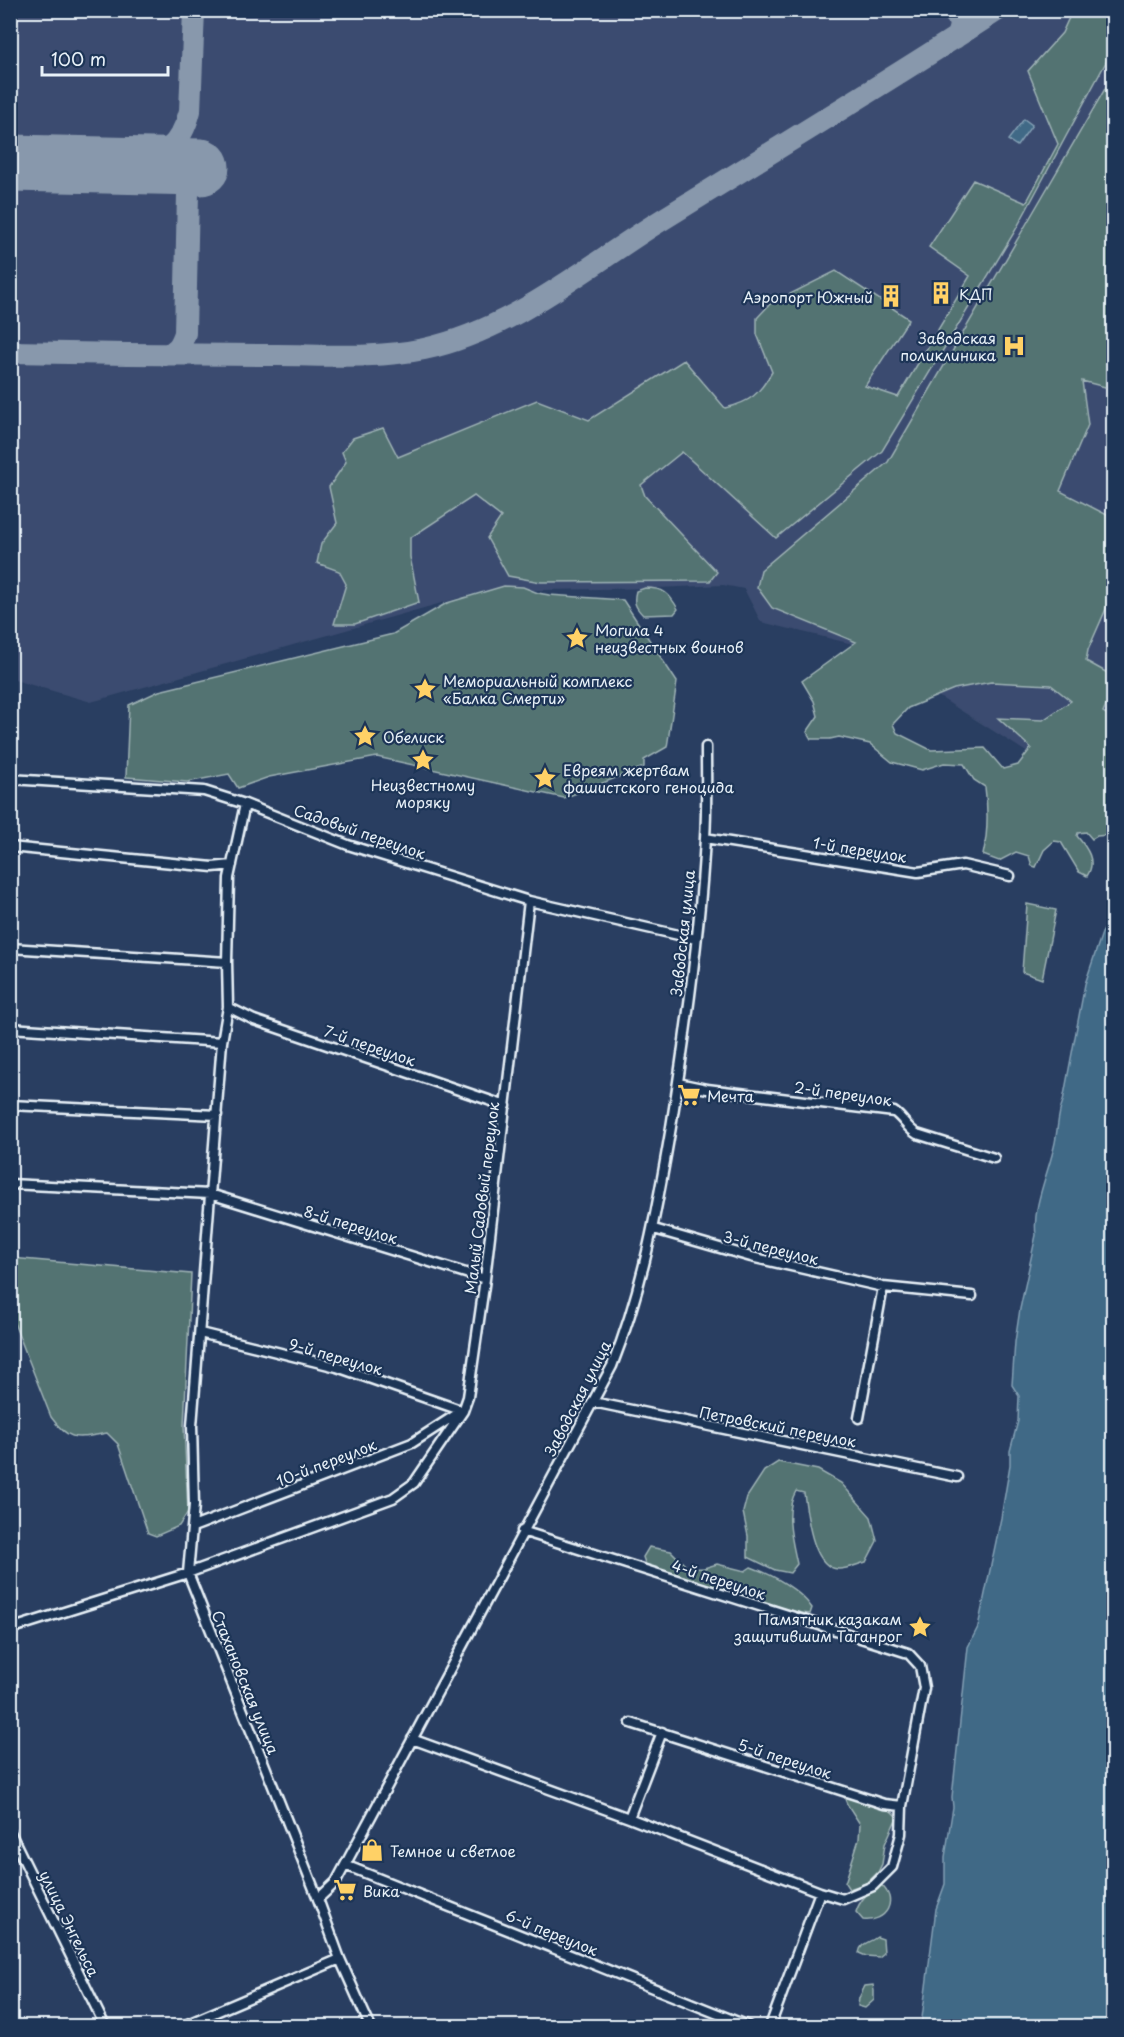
<svg xmlns="http://www.w3.org/2000/svg" width="1124" height="2037" font-family="'Playpen Sans',sans-serif">
<style>
.built{fill:#3b4b6f}
.green{fill:#537372;stroke:#9eb2b5;stroke-width:1.5;fill-rule:evenodd}
.water{fill:#3f6986;stroke:#839fb4;stroke-width:1.5}
.lines{fill:none;stroke-linecap:round;stroke-linejoin:round}
.taxiway{stroke:#8898ac;stroke-width:22}
.runway{stroke:#8898ac;stroke-width:57}
.minor-casing{stroke:#e8f1f8;stroke-width:13}
.minor{stroke:#1d3557;stroke-width:8}
.labels{text-anchor:middle;dominant-baseline:central;stroke-width:4.5;stroke-linejoin:round;paint-order:stroke}
.poi-label{font-size:15px;fill:#e8f1f8;stroke:#1d3557;text-anchor:start}
.street-label{font-size:15px;fill:#e8f1f8;stroke:#1d3557}
</style>
<rect width="100%" height="100%" fill="#293e61"/>
<filter id="ink" filterUnits="userSpaceOnUse"><feTurbulence type="fractalNoise" baseFrequency=".0167" numOctaves="2"/><feDisplacementMap in="SourceGraphic" scale="12" xChannelSelector="R" yChannelSelector="G"/><feConvolveMatrix kernelMatrix="1 2 1 2 8 2 1 2 1" color-interpolation-filters="sRGB"/></filter>
<g filter="url(#ink)">
<path class="built" d="M10 11H1113L1112 839 1028 753 857 645 761 622 744 589 723 585 657 588 484 591 91 702 11 679Z"/>
<path class="green" d="M1072 11H1098L1113 19V49L1015 231 882 451 776 538 682 452 641 485 645 496 717 572 710 581 541 582 508 576 487 538 501 517 474 496 410 538V557L419 602 355 624H334L346 584 339 571 317 563 321 544 337 523 329 487 346 462 342 452 353 438 383 428 398 457 537 400 589 420 684 360 725 408C751 402 759 394 772 372L757 334V318L770 304 836 271 909 319 865 386 898 397 970 276 929 247 973 180 1026 203 1058 144 1028 71 1062 33Z
M1113 75V389L1082 381 1088 425 1060 491 1113 518V593L1088 650 1086 661 1113 676V690L1103 712 1113 718C1114 741 1117 767 1114 789 1111 806 1103 813 1111 831L1108 835 1097 836 1092 839 1086 832 1078 833 1077 836C1087 848 1097 861 1087 876L1079 872 1061 842 1054 841 1044 850 1036 867 1032 866 1029 856 1016 852 999 861 983 855C988 833 988 809 985 787L974 780 964 764 944 763 922 770 892 762 870 744 839 737 830 739H811L807 732 818 716 814 701 802 681 856 642 772 608 757 587 761 570 888 462ZM991 682 1051 685 1071 701 1043 720 998 718 1031 748 1018 765 1003 769 985 748 931 750 897 733 893 724 908 708 954 689Z
M504 586 523 587 538 593 549 595 623 600 677 682 667 747 644 760V767L564 798 377 757 269 777 238 788 229 774 187 782 126 777 129 705 159 691 393 634 447 603Z
M645 588C664 588 669 593 678 609L674 614 643 615C635 607 633 602 636 591Z
M1027 904 1056 910 1042 979 1022 972Z
M11 1258 191 1274 184 1426 188 1512 179 1526 156 1536 148 1533 118 1444 107 1433C77 1438 70 1443 51 1417L11 1315Z
M778 1462 818 1470 841 1483 871 1517 877 1541 866 1562C858 1564 847 1569 839 1569 812 1570 807 1512 804 1493L796 1491C784 1512 792 1540 797 1564L790 1573 775 1570 748 1557V1536L743 1512 747 1497 764 1471Z
M649 1547 671 1551 689 1569 704 1568 717 1564 745 1571 751 1567C773 1575 799 1589 812 1608L810 1614 794 1612 774 1605 742 1597 680 1575 646 1566 643 1557Z
M843 1794 884 1804 897 1817 885 1844 882 1864 878 1872 867 1883 849 1889 845 1883 859 1839 860 1824 847 1804Z
M880 1884C900 1900 886 1923 863 1920L856 1912C860 1899 869 1891 880 1884Z
M877 1937 883 1939 884 1953 879 1957 866 1956 859 1953C860 1943 869 1943 877 1937Z
M873 1985 874 1991V2000L865 2008 858 2006 859 1998 865 1986Z"/>
<path class="water" d="M1024 119 1032 125 1017 146 1008 140Z
M1111 919H1113V2026H921L936 1909 945 1884V1857L953 1807 952 1797 968 1647 978 1627 1001 1518 1010 1465V1451L1018 1421 1019 1396 1012 1385 1015 1342 1020 1309 1036 1235C1032 1208 1048 1174 1054 1147 1058 1132 1057 1116 1063 1101L1085 984 1102 933Z"/>
<g class="lines">
<path class="taxiway" d="M951 10C961 19 962 28 955 38
M128 165C163 159 181 146 190 111L194 10
M163 166C182 171 185 175 188 193L185 333C181 345 177 352 165 355
M10 352C99 354 188 355 277 355 325 355 376 359 424 349 509 331 580 272 652 226 768 154 884 84 998 10"/>
<path class="runway" d="M10 163 201 167"/>
<g class="minor-casing">
<path id="minor" d="M10 779 204 791 245 804 348 845 529 901 696 939
M245 804 229 878 227 962 228 1007 222 1042 192 1426 194 1505 188 1573 318 1899 340 1959 370 2026
M705 838 918 872 963 865 1010 876
M10 847 213 867 232 865
M10 948 227 962
M228 1007 254 1020 506 1106
M10 1028 222 1042
M678 1083 707 1089 894 1112C903 1118 907 1128 917 1134L994 1158
M10 1105 217 1115
M10 1184 210 1194 485 1279
M654 1229 751 1257 883 1287 972 1296
M200 1333 337 1367 463 1411
M593 1402 957 1477
M859 1418 883 1287
M193 1527 412 1443 457 1414
M10 1629 188 1573 393 1498 414 1483 463 1411 468 1397 485 1279 529 901
M631 1723 884 1804 902 1806
M412 1739 629 1818 820 1892 843 1899 873 1886 892 1867 901 1834 902 1806 924 1688 920 1666 908 1653 522 1531
M629 1818 662 1732
M10 1832 105 2026
M345 1865 748 2026
M318 1899 336 1882 612 1366C643 1288 657 1209 671 1127 686 1033 700 933 705 838 707 808 706 777 706 747
M183 2026 340 1959
M770 2026 820 1892"/>
</g>
<use href="#minor" class="minor"/>
</g>
</g>
<defs>
<g id="building-bare" transform="scale(1.8)"><path d="M-4-6H4V6H1V3H-1V6H-4ZM-2.5-4.3h1.7v1.8h-1.7ZM.8-4.3h1.7v1.8H.8ZM-2.5-1h1.7V.8h-1.7ZM.8-1h1.7V.8H.8Z" fill="#ffd166" stroke="#1d3557" stroke-width="2.5" paint-order="stroke"/></g>
<g id="hospital-bare" transform="scale(1.8)"><path d="M-5-5h3v3.5h4V-5h3V5h-3V1.5h-4V5h-3Z" fill="#ffd166" stroke="#1d3557" stroke-width="2.5" paint-order="stroke"/></g>
<g id="sight-bare" transform="scale(1.8)"><path d="M0-6L1.8-2.2L6-1.7L2.9 1.2L3.7 5.4L0 3.3L-3.7 5.4L-2.9 1.2L-6-1.7L-1.8-2.2Z" fill="#ffd166" stroke="#1d3557" stroke-width="2.5" paint-order="stroke"/></g>
<g id="supermarket-bare" transform="scale(1.8)"><path d="M-6-5.5h2.5l.6 2H6L4.5 2H-2.5L-4.4-4H-6ZM-1.5 3.2a1.3 1.3 0 1 0 .1 0ZM3 3.2a1.3 1.3 0 1 0 .1 0Z" fill="#ffd166" stroke="#1d3557" stroke-width="2.5" paint-order="stroke"/></g>
<g id="shop-bare" transform="scale(1.8)"><path d="M-5-2.5h2.3a2.7 3.5 0 0 1 5.4 0H5L5.5 6h-11ZM-1.5-2.5h3a1.5 2.3 0 0 0-3 0Z" fill="#ffd166" stroke="#1d3557" stroke-width="2.5" paint-order="stroke"/></g>
</defs>
<g fill-rule="evenodd">
<use href="#building-bare" x="941" y="293"/>
<use href="#building-bare" x="891" y="296"/>
<use href="#hospital-bare" x="1014" y="346"/>
<use href="#sight-bare" x="577" y="638"/>
<use href="#sight-bare" x="425" y="689"/>
<use href="#sight-bare" x="365" y="736"/>
<use href="#sight-bare" x="423" y="760"/>
<use href="#sight-bare" x="545" y="778"/>
<use href="#supermarket-bare" x="689" y="1095"/>
<use href="#sight-bare" x="920" y="1627"/>
<use href="#shop-bare" x="372" y="1850"/>
<use href="#supermarket-bare" x="345" y="1890"/>
</g>
<g class="labels">
<g class="poi-label">
<text x="959" y="293">КДП</text>
<text x="873" y="296" text-anchor="end">Аэропорт Южный</text>
<text x="996" y="337" text-anchor="end">Заводская<tspan x="996" dy="17">поликлиника</tspan></text>
<text x="595" y="629">Могила 4<tspan x="595" dy="17">неизвестных воинов</tspan></text>
<text x="443" y="680">Мемориальный комплекс<tspan x="443" dy="17">«Балка Смерти»</tspan></text>
<text x="383" y="736">Обелиск</text>
<text x="563" y="769">Евреям жертвам<tspan x="563" dy="17">фашистского геноцида</tspan></text>
<text x="423" y="784" text-anchor="middle">Неизвестному<tspan x="423" dy="17">моряку</tspan></text>
<text x="707" y="1095">Мечта</text>
<text x="902" y="1618" text-anchor="end">Памятник казакам<tspan x="902" dy="17">защитившим Таганрог</tspan></text>
<text x="390" y="1850">Темное и светлое</text>
<text x="363" y="1890">Вика</text>
</g>
<g class="street-label">
<text transform="translate(360 831) rotate(19)">Садовый переулок</text>
<text transform="translate(860 849) rotate(9)">1-й переулок</text>
<text transform="translate(682 933) rotate(-84)">Заводская улица</text>
<text transform="translate(370 1045) rotate(19)">7-й переулок</text>
<text transform="translate(843 1093) rotate(8)">2-й переулок</text>
<text transform="translate(481 1198) rotate(-83)">Малый Садовый переулок</text>
<text transform="translate(351 1224) rotate(17)">8-й переулок</text>
<text transform="translate(771 1247) rotate(14)">3-й переулок</text>
<text transform="translate(336 1356) rotate(16)">9-й переулок</text>
<text transform="translate(577 1398) rotate(-63)">Заводская улица</text>
<text transform="translate(778 1426) rotate(11)">Петровский переулок</text>
<text transform="translate(326 1462) rotate(-21)">10-й переулок</text>
<text transform="translate(719 1579) rotate(18)">4-й переулок</text>
<text transform="translate(246 1682) rotate(68)">Стахановская улица</text>
<text transform="translate(785 1758) rotate(18)">5-й переулок</text>
<text transform="translate(70 1923) rotate(64)">улица Энгельса</text>
<text transform="translate(552 1932) rotate(22)">6-й переулок</text>
</g>
</g>
<rect width="1124" height="2037" fill="none" stroke="#1d3557" stroke-width="36"/>
<rect x="18" y="18" width="1088" height="2001" fill="none" stroke="#e8f1f8" stroke-width="2" filter="url(#ink)"/>
<path d="M42 66v9h126v-9" fill="none" stroke="#e8f1f8" stroke-width="3"/>
<text x="51" y="66" font-size="18" fill="#e8f1f8" stroke="#1d3557" stroke-width="4.5" paint-order="stroke">100 m</text>
</svg>
